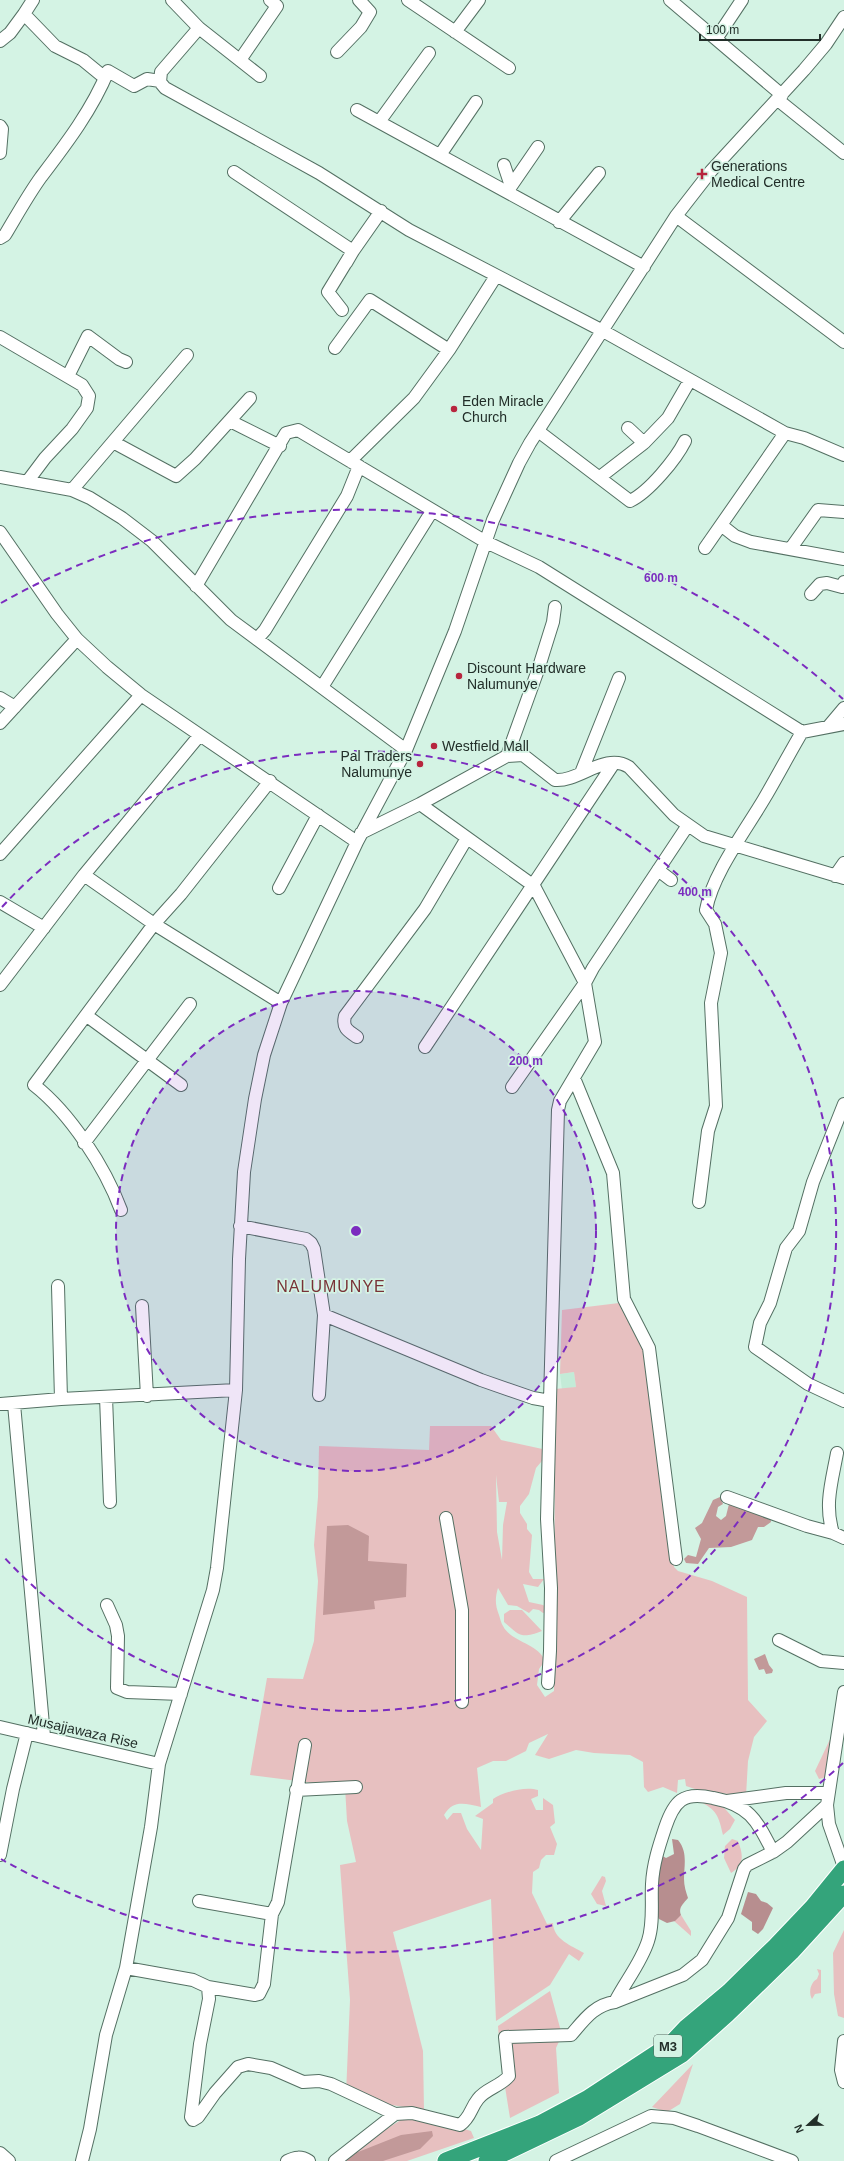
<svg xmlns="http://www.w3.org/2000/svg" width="844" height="2161" font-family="Arial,sans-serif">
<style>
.built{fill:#c3ebd7}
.green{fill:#e7c0c0;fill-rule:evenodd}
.forest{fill:#c29999}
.water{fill:#b78e8f}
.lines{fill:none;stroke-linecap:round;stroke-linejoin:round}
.minor-casing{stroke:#547063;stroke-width:14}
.highway-casing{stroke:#fff;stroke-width:19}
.minor{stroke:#fff;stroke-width:12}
.highway{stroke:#34a47b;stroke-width:17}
.ring{fill:none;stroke:#7b2cbf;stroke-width:2;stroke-dasharray:7 5}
.poi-dot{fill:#b7253e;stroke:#d4f3e4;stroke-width:1.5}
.labels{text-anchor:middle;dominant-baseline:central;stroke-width:3.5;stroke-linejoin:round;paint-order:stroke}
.shield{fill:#d4f3e4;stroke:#576961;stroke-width:1}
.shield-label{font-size:13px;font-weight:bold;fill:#222e29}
.poi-label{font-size:14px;fill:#222e29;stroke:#d4f3e4;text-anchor:start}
.street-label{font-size:14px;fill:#222e29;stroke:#d4f3e4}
.quarter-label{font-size:16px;letter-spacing:1px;fill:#793237;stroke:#d4f3e4}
.centre{fill:#7b2cbf;stroke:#d4f3e4;stroke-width:2}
.ring-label{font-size:12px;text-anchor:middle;font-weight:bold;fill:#7b2cbf;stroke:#d4f3e4;stroke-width:3.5;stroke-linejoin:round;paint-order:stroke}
</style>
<rect width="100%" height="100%" fill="#d4f3e4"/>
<path class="built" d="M574 1372 576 1387 562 1390 560 1374Z"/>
<path class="green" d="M619 1303 645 1349 674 1567 678 1571 712 1581 747 1597 748 1700 767 1721 754 1737 748 1761 746 1796 701 1791 686 1786 685 1779 678 1780 677 1793 663 1787 648 1792 644 1787 643 1762 630 1755 594 1753 576 1750 549 1759 535 1755 548 1734 529 1743 526 1751 506 1761H493L477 1768 481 1807C465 1804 454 1799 444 1815L447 1820 453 1813H461L467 1829 481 1850 483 1819 475 1816 493 1803V1799C504 1792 525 1786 538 1790V1796L531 1799 536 1810H543V1798L553 1805 555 1823 550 1827 557 1844 554 1855H546L541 1860 539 1868 533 1872 532 1893 547 1924 553 1923C553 1939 572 1946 584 1953L579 1961 569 1954 550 1985 496 2021 491 1899 393 1932 423 2051 424 2110 385 2104 346 2094 350 2000 340 1865 356 1862 347 1821 345 1787 250 1775 267 1678 303 1679 314 1641 318 1581 314 1545 318 1497 319 1446 429 1450 430 1426H491L501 1440 547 1450V1455L536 1468 529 1494 520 1506V1513L527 1524V1529L532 1535 529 1572 533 1579H544L538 1587 523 1584 529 1602 543 1605 547 1608V1612L543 1613 539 1610 533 1609 529 1613 517 1606 508 1605 498 1588C495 1598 495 1605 499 1615 500 1618 501 1623 503 1626 512 1643 538 1643 545 1661L539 1669 537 1685 545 1697 554 1691 555 1389 576 1387 574 1372 560 1374 562 1310ZM496 1475 499 1502H507L503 1525 502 1560 497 1532Z
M510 1610H522L542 1631C521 1639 520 1636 504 1622V1614Z
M836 1731 827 1777 819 1779 815 1771 832 1735 831 1733Z
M698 1801 719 1802 735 1820 730 1829 723 1835C719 1817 717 1809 698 1801Z
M732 1839 738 1841C743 1854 745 1865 731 1873L724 1858 725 1846Z
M602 1876 605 1877 606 1881 602 1891 606 1906 597 1904 591 1894Z
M681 1915 691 1931V1936L674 1921Z
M844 1930V2018L838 2016 834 1994 833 1953Z
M817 1969 821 1970V1993L815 1994 812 1999C808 1992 811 1982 817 1979L819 1974Z
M550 1991 562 2035 556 2048 559 2093 510 2118 501 2062 498 2026Z
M693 2064 680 2104 667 2112 652 2107Z
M412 2113 471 2131 474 2138 407 2161H344L356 2148Z"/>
<path class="forest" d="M720 1497 723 1504 718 1507 716 1516 721 1520 726 1516 730 1500 770 1515 771 1522 764 1527H758L752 1540 731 1547 709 1548 698 1564 686 1563 684 1559 688 1555 696 1557 701 1539 695 1528 702 1523 713 1500Z
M348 1525 369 1536 368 1561 407 1564 406 1597 374 1601 375 1609 323 1615 327 1526Z
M765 1654 769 1665 773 1670 772 1673 766 1674 764 1669 759 1670 754 1659Z
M432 2131 433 2136 420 2149 383 2161H347L348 2156 401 2135Z"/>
<path class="water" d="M672 1839 678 1840C688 1852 684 1865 684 1879 684 1886 686 1892 688 1898 683 1904 678 1908 681 1915L675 1921 667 1923 659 1919 654 1910 659 1854 666 1858 674 1854Z
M748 1892 756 1894 761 1901 767 1903 773 1908 763 1929 758 1934 752 1930V1922L741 1914Z"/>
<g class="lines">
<g class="minor-casing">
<path id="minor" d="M33 0 24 14 55 46 83 60 105 78
M172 0 199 28 260 76
M408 0 509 68
M670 0 782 95
M199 28 161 72 160 82 165 88 319 173 409 230 603 331 785 433 804 438 844 455
M455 32 479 0
M716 39 742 0
M0 41 10 33 24 14
M337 52 361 27 370 12 359 0
M240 60 277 6 270 0
M778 100 844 153
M357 110 644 267
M379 122 429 53
M0 126 2 129 0 153
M440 155 476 102
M504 165 511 186
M234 172 353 251 381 211
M507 192 538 147
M676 216 844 342
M559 222 599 173
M0 238 5 235C17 215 28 195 41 177 66 144 92 110 108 71L134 86 147 79 160 81
M342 310 328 292 353 251 346 263
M0 337 82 385 89 396 87 408 72 429 45 458 27 482
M335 348 370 300 449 350
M68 376 88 336 119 359 126 362
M230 421 280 446
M628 428 644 443
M538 431 630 501C649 492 676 459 685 441
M113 442 176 476 195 459 250 398
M350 461 414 398 449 350 496 276
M0 477 72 490 90 498 122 518 152 541 231 620 406 750
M600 477 644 443 668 418 690 380
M72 490 187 355
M721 525 735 536 751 542 844 559
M0 532 57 614 77 639 107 667 141 695 357 842
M705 548 785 433
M791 548 818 510 844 512
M196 586 286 433 298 430 486 542 539 567 802 732 844 724
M811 594 820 584 827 583 842 587 844 582
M257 639 265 630 347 496 359 466
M322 687 432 511
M0 698 15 707
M0 723 77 639
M828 727 844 708
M507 756 538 670 553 622 555 607
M581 773 619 678
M420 804 534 886 585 983 512 1087
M361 833 420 804 507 756 523 755 555 780C579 782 605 752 629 767L674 815 704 836 844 878
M0 854 141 695
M658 870 671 880
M84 875 199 736
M835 876 844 863
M279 888 318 815
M0 902 44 928
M0 985 84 875 154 924 281 1003
M87 1016 181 1085
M357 1037C348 1031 342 1028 345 1016L425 909 467 838
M425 1047 614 763
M574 1078 613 1173 624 1299 649 1348 676 1559
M844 1104 813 1182 799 1231 786 1248 770 1303 760 1323 755 1347 808 1384 844 1401
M84 1143 190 1004
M699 1202 708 1131 716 1106 711 1003 721 953 715 924 706 910C712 875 745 831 764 799 777 777 789 754 802 732
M121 1210C105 1167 70 1113 34 1085L154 924 181 894 270 781
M240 1226 306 1239 311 1243 314 1249 324 1315 319 1395
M58 1286 61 1399
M142 1306 147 1396
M324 1315 481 1380 533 1398 550 1401 558 1110 560 1101 595 1042 585 983 593 968 688 825
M106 1397 110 1502
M0 1404 61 1399 236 1390
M14 1404 44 1736
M837 1453C832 1481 824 1505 833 1533L844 1538
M727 1497 807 1526 833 1533
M446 1518 462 1610V1702
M107 1605 116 1625 118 1636 117 1688 127 1692 181 1694
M779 1640 821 1661 844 1663
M548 1683 550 1651 551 1588 547 1519 550 1401
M844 1692 827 1805 829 1824 844 1867
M0 1727 159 1764
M296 1790 356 1787
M727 1801 786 1793H828
M773 1852 787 1842 827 1805
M0 1855 13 1789 27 1733
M199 1901 272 1914
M126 1968 193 1980 208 1987 255 1995 259 1994 264 1984 272 1914 278 1902 305 1745
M208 1987 209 1999 200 2044 191 2117 193 2120 198 2117 215 2093 238 2067 248 2064 271 2068 303 2082 319 2081 331 2084 395 2114 412 2113 460 2125C471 2117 470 2109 478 2099 485 2089 501 2086 509 2076L505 2037 571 2035C584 2020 594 2005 615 2002L683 1975 702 1960 728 1918 744 1869 747 1865 773 1852C757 1821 750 1805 713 1798 683 1791 674 1801 665 1828 659 1846 653 1864 652 1884 651 1902 654 1923 648 1941 641 1963 625 1982 615 2002
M844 2041 841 2070 844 2082
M0 2153 9 2161
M82 2161 90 2129 106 2035 126 1968 151 1827 159 1764 213 1590 217 1568 236 1390 239 1259 244 1172 255 1099 264 1055 281 1003 357 842 406 750 455 631 493 520 519 463 530 443 676 216 711 171 804 70 826 44 844 17
M287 2161C295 2157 301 2156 309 2161
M335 2161 395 2114
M556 2161 651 2116 674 2118 698 2126 792 2161"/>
</g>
<g class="highway-casing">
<path id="highway" d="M446 2161 540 2124 587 2099 671 2044 686 2028 729 1992 775 1947 813 1907 844 1869
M487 2161 579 2117 682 2054 727 2014 791 1952 844 1894"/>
</g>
<use href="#minor" class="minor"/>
<use href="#highway" class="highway"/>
</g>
<circle cx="356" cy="1231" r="240" fill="#7b2cbf" fill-opacity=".12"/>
<g class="ring">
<circle cx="356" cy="1231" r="240"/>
<path d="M2 907A480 480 0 1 1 2 1555"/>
<path d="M843 1763A721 721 0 0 1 1 1859M1 603A721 721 0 0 1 843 699"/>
</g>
<g class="poi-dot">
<path d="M700 168h4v4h4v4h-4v4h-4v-4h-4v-4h4z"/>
<circle cx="454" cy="409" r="4"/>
<circle cx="459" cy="676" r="4"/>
<circle cx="434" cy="746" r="4"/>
<circle cx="420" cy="764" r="4"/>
</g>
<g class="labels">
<rect class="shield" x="654" y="2035" width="28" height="22" rx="3"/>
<g class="shield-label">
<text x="668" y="2046">M3</text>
</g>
<g class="poi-label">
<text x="711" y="166">Generations<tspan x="711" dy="16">Medical Centre</tspan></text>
<text x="462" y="401">Eden Miracle<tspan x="462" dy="16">Church</tspan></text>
<text x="467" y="668">Discount Hardware<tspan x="467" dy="16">Nalumunye</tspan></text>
<text x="442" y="746">Westfield Mall</text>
<text x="412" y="756" text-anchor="end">Pal Traders<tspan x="412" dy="16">Nalumunye</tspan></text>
</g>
<g class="street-label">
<text transform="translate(83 1731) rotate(13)">Musajjawaza Rise</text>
</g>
<g class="quarter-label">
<text x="331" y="1286">NALUMUNYE</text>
</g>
</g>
<circle cx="356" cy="1231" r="6" class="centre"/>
<g class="ring-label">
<text x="661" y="582">600 m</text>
<text x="695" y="896">400 m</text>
<text x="526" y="1065">200 m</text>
</g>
<g transform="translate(808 2125) rotate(248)" stroke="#d4f3e4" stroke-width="3" paint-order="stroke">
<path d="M0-3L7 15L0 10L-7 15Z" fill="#222e29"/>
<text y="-6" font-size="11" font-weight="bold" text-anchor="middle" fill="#222e29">N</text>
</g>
<path d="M700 34v6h120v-6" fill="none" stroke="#222e29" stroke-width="2"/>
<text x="706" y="34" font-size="12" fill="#222e29" stroke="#d4f3e4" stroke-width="3" paint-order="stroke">100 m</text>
</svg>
